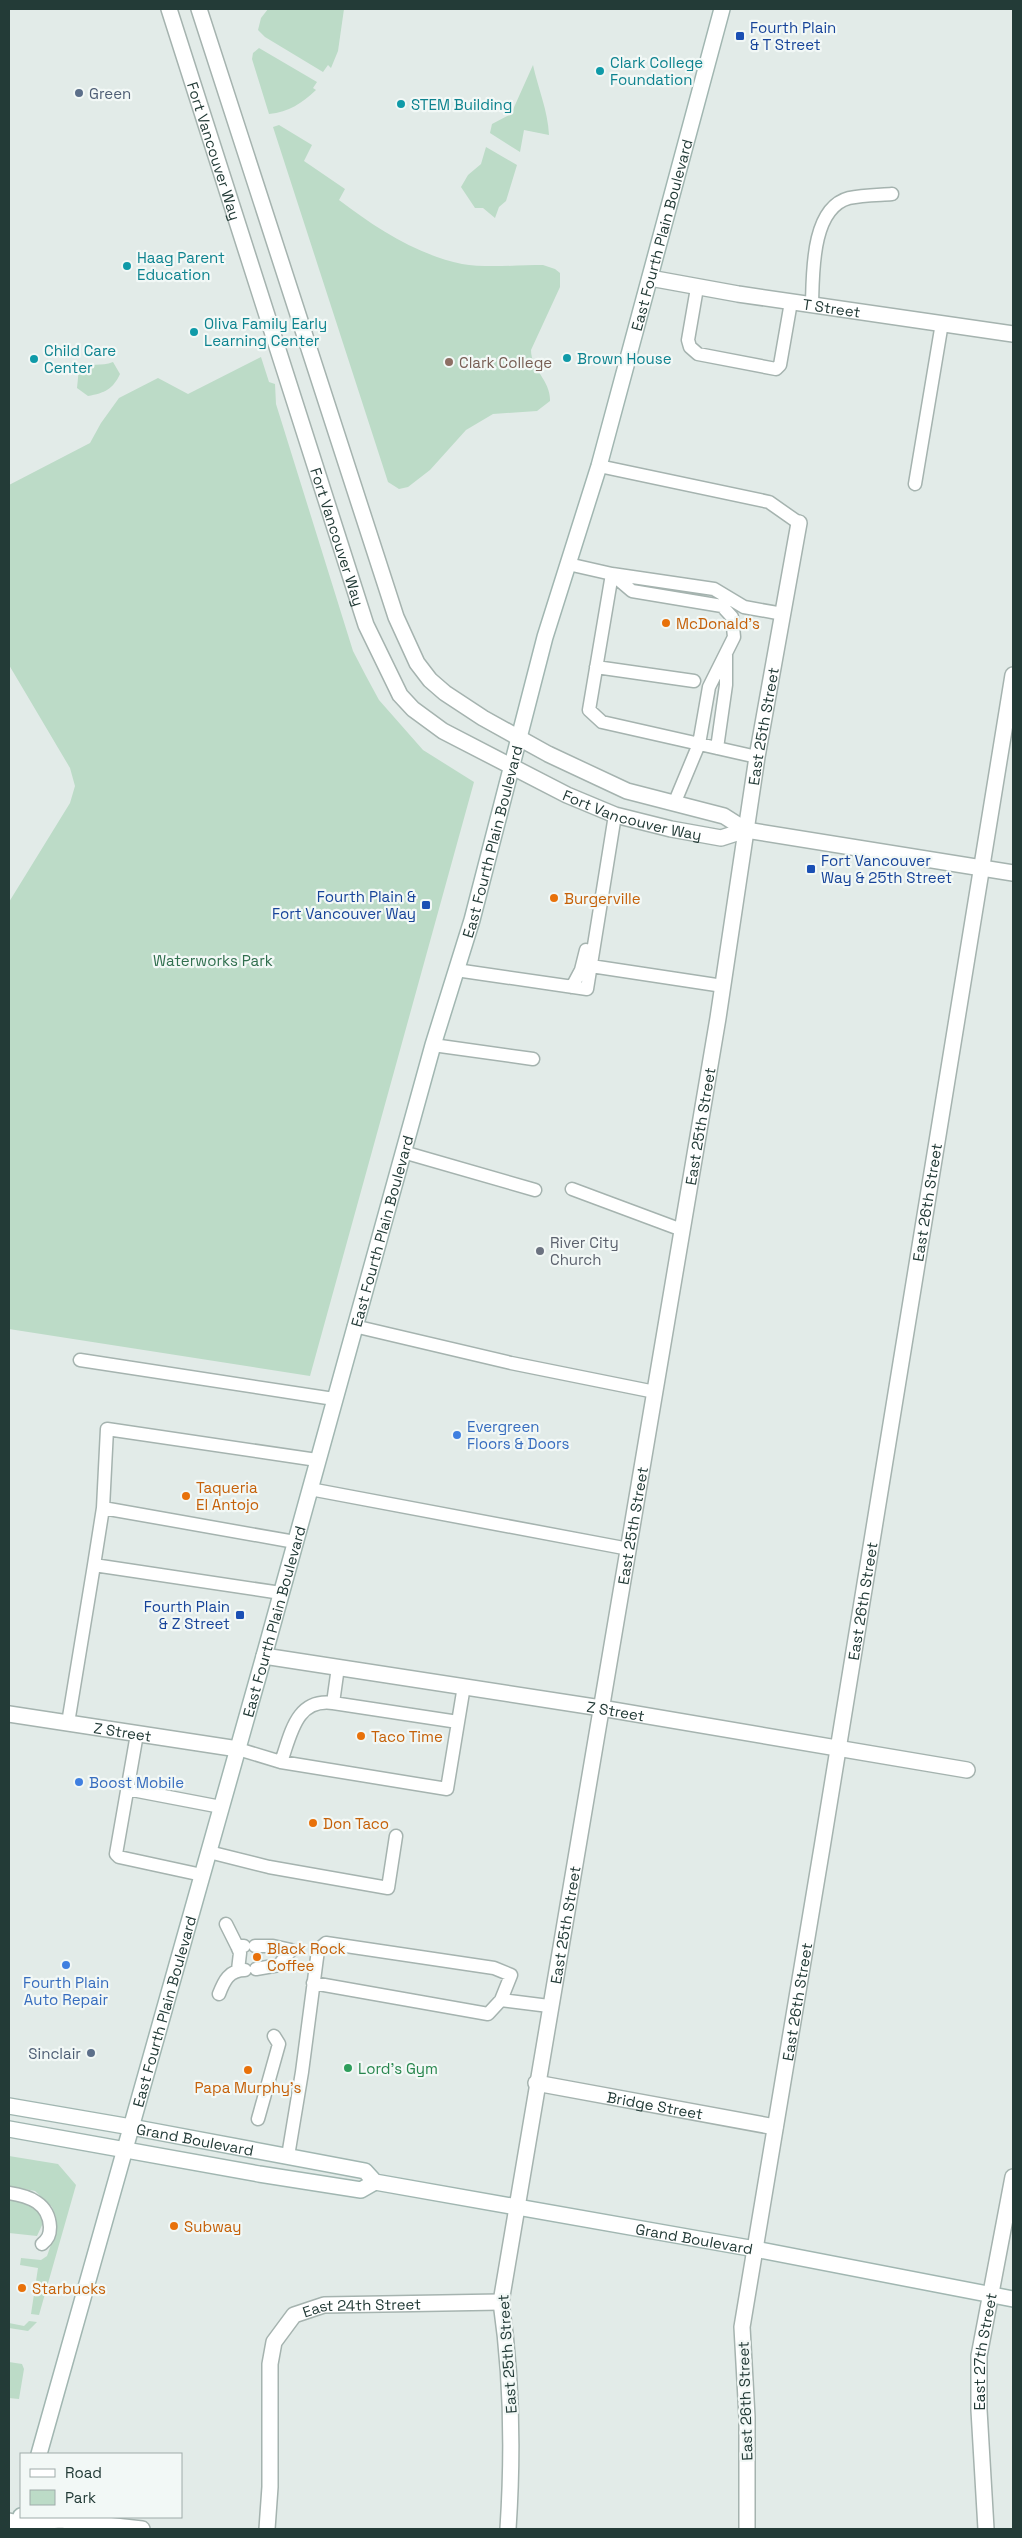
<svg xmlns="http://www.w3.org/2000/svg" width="1022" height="2538" font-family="'Space Grotesk',sans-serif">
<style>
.green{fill:#bcdbc7}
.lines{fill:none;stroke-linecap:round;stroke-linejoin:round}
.service-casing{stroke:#a5b3af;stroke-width:15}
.minor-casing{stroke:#a5b3af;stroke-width:18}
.tertiary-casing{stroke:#a5b3af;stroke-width:18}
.secondary-casing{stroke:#a1b6b1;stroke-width:18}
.service{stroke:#fff;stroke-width:12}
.minor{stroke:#fff;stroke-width:15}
.tertiary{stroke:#fff;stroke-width:15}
.secondary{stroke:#fff;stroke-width:15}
.transit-dot{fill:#1a4fb4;stroke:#f2f8f6;stroke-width:2}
.culture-dot{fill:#0f9aa8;stroke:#f2f8f6;stroke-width:2}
.service-dot{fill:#5c6f8a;stroke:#f2f8f6;stroke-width:2}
.education-dot{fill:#8d6e63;stroke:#f2f8f6;stroke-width:2}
.food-dot{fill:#e8710a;stroke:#f2f8f6;stroke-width:2}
.worship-dot{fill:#6b7280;stroke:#f2f8f6;stroke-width:2}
.shop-dot{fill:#3f7fe0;stroke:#f2f8f6;stroke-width:2}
.leisure-dot{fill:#2e9e5b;stroke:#f2f8f6;stroke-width:2}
.labels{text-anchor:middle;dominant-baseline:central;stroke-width:4.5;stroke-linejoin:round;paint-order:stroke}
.transit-label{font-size:15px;fill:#164399;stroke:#f2f8f6;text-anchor:start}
.culture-label{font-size:15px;fill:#0d838f;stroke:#f2f8f6;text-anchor:start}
.service-label{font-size:15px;fill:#4e5e75;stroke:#f2f8f6;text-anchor:start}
.street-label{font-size:15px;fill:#233b37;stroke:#f2f8f6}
.education-label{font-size:15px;fill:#785e54;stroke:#f2f8f6;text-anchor:start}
.food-label{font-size:15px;fill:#c56008;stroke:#f2f8f6;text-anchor:start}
.park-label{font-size:15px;fill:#306f4e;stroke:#f2f8f6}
.worship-label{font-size:15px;fill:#5b616d;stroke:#f2f8f6;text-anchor:start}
.shop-label{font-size:15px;fill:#366cbe;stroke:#f2f8f6;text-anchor:start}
.leisure-label{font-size:15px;fill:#27864d;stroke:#f2f8f6;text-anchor:start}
</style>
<rect width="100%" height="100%" fill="#e2ebe8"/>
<path class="green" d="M268 9H344L338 51 331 68 328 65 323 72 265 37 258 30 261 18Z
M259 48 317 82 313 88 316 90C302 103 289 112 269 114L252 59 253 53Z
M533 65C538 88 548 111 549 135L524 130 520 152 490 133 492 124 511 114Z
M279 125 312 145 304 161 345 189 339 200C376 228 415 254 462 264 484 268 520 265 543 265L555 269 560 273V287L531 350C531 369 551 381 550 401L537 411 493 414 466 430 430 470 408 487 399 489 388 482 273 127Z
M486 147 517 165 506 201 499 207 495 218 483 208H475L461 187 468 175 481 164Z
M261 357 269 382 275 384 276 404 353 651 366 676 379 700 423 750 474 782 310 1376 9 1329V902L70 803 75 786 70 768 9 665V485L90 443 101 423 119 398 158 378 188 394Z
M113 362 120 374C113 389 105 393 88 396L77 388 79 368C91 362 101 367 113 362Z
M9 2156 58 2164 76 2185 39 2315 31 2314 38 2268 20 2265 21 2258 41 2260 47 2256 54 2236 56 2217 52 2207 35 2191 9 2186Z
M9 2200C26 2203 38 2205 43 2223L37 2236 9 2233Z
M29 2321 37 2322 28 2331 9 2328V2323L24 2326Z
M9 2362 22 2364 24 2369 19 2399 9 2398Z"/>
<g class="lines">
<g class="service-casing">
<path id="service" d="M697 288 688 340 690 347 698 354 776 369 780 365 791 302
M812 304C813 274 811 208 849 198 862 195 878 195 892 194
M599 466 769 502 799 523
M915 484 942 323
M568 564 612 574 714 589 744 607 783 614
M612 574 632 591 722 606 732 617 734 637 709 687 699 744 674 804
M612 574 589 710 602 722 757 757
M596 667 694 681
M717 748 726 685V655
M591 966 723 986
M456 970 587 989 615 815
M572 987 581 970 586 950
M433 1045 533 1059
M403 1152 535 1190
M572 1189 682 1230
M354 1326 511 1363 655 1392
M80 1360 334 1399
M310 1489 629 1549
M103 1508 107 1429 317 1460
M94 1565 103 1508 295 1542
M333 1703 338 1667
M68 1723 94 1565 281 1593
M137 1734 116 1854 119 1857 202 1875
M238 1749 281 1762 447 1789 464 1686
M281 1762C291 1734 296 1698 333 1703L458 1722
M127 1789 221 1807
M209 1852 269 1867 388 1888 396 1836
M226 1924 237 1946H244
M237 1946 240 1953 238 1970
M255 1946H273L291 1950 279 1965 256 1969
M219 1994C224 1981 229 1970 245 1970
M501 2000 549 2006
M258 2119 279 2044 274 2036
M288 2156 302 2072 318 1950 326 1943 494 1968 511 1975 501 2000 488 2014 313 1983
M9 2193C29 2196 49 2203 50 2227 50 2235 48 2239 42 2244"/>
</g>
<g class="minor-casing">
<g id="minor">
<path id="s1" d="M650 278 738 294 1013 334"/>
<path id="s2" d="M264 1656 601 1708 967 1770"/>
<path id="s3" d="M9 1714 238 1749"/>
<path id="s4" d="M536 2083 775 2127"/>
<path d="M9 2521 19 2523 61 2520 142 2529"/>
<path id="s5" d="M267 2529 270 2487V2364L274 2342 294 2315 324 2305 501 2302"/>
<path id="s6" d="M508 2529C513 2453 512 2377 501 2302L718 1018 757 757 799 523"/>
<path id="s7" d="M747 2529V2417L742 2327C836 1777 921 1226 1013 675"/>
<path id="s8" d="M986 2529 979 2410V2356L1013 2177"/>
</g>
</g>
<g class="tertiary-casing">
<g id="tertiary">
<path id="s9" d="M169 9 366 625 400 695 413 709 443 731 567 795 615 815 671 829 721 838 746 830"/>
<path d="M199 9 396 617 417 663 430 680 445 693 483 718 548 754 627 791 724 816 746 830 1013 873"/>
</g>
</g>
<g class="secondary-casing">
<g id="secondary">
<path id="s10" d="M9 2106 131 2127 365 2171 375 2182 755 2249 1013 2299"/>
<path d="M9 2129 259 2174 361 2190 375 2182"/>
<path id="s11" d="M39 2454 264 1656 433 1045 472 920 545 637 599 466 722 9"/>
<path d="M18 2529 21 2516"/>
</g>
</g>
<use href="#service" class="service"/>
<use href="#minor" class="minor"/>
<use href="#tertiary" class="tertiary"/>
<use href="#secondary" class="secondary"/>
</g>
<g class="transit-dot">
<rect x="735" y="31" width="10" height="10" rx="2.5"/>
<rect x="806" y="864" width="10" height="10" rx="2.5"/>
<rect x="421" y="900" width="10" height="10" rx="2.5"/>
<rect x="235" y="1610" width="10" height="10" rx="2.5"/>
</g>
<g class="culture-dot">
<circle cx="600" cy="71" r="5"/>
<circle cx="401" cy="104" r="5"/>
<circle cx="127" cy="266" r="5"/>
<circle cx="194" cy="332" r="5"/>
<circle cx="567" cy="358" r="5"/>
<circle cx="34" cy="359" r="5"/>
</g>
<g class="service-dot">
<circle cx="79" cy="93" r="5"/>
<circle cx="91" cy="2053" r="5"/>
</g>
<circle class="education-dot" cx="449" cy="362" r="5"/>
<g class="food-dot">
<circle cx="666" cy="623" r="5"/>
<circle cx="554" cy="898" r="5"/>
<circle cx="186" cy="1496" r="5"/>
<circle cx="361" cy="1736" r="5"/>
<circle cx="313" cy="1823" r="5"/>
<circle cx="257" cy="1957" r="5"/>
<circle cx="248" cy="2070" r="5"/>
<circle cx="174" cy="2226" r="5"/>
<circle cx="22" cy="2288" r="5"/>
</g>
<circle class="worship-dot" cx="540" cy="1251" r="5"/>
<g class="shop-dot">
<circle cx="457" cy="1435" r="5"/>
<circle cx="79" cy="1782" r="5"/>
<circle cx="66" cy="1965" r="5"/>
</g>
<circle class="leisure-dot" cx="348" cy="2068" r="5"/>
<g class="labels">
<g class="transit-label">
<text x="750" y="27">Fourth Plain<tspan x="750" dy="17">&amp; T Street</tspan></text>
<text x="821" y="860">Fort Vancouver<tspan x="821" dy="17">Way &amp; 25th Street</tspan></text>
<text x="416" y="896" text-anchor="end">Fourth Plain &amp;<tspan x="416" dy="17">Fort Vancouver Way</tspan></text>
<text x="230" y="1606" text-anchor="end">Fourth Plain<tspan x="230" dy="17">&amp; Z Street</tspan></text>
</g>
<g class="culture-label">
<text x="610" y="62">Clark College<tspan x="610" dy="17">Foundation</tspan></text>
<text x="411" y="104">STEM Building</text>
<text x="137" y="257">Haag Parent<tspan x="137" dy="17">Education</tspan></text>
<text x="204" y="323">Oliva Family Early<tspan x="204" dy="17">Learning Center</tspan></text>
<text x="44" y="350">Child Care<tspan x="44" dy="17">Center</tspan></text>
<text x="577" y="358">Brown House</text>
</g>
<g class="service-label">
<text x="89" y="93">Green</text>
<text x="81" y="2053" text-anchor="end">Sinclair</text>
</g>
<g class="street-label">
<text stroke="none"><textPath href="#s9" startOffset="149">Fort Vancouver Way</textPath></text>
<text stroke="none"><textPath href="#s11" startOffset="2305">East Fourth Plain Boulevard</textPath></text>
<text stroke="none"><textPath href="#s1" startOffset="184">T Street</textPath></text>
<text stroke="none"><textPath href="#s9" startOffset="554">Fort Vancouver Way</textPath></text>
<text stroke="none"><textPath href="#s6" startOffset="1825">East 25th Street</textPath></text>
<text stroke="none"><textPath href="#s9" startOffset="989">Fort Vancouver Way</textPath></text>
<text stroke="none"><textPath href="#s11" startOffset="1675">East Fourth Plain Boulevard</textPath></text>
<text stroke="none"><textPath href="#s6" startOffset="1420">East 25th Street</textPath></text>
<text stroke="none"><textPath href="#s7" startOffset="1342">East 26th Street</textPath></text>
<text stroke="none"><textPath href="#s11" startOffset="1270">East Fourth Plain Boulevard</textPath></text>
<text stroke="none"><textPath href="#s6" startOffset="1015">East 25th Street</textPath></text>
<text stroke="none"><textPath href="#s7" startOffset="938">East 26th Street</textPath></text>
<text stroke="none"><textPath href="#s11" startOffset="865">East Fourth Plain Boulevard</textPath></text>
<text stroke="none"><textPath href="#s2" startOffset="356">Z Street</textPath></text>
<text stroke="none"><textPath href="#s3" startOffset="115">Z Street</textPath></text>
<text stroke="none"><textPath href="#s6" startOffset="610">East 25th Street</textPath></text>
<text stroke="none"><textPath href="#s7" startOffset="532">East 26th Street</textPath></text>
<text stroke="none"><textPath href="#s11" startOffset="460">East Fourth Plain Boulevard</textPath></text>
<text stroke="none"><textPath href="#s4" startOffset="121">Bridge Street</textPath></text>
<text stroke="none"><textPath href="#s10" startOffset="189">Grand Boulevard</textPath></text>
<text stroke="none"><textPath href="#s10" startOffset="701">Grand Boulevard</textPath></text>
<text stroke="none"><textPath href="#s5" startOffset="290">East 24th Street</textPath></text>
<text stroke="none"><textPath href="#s8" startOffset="178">East 27th Street</textPath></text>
<text transform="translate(507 2354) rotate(-94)">East 25th Street</text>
<text transform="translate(745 2401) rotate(-92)">East 26th Street</text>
</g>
<g class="education-label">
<text x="459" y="362">Clark College</text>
</g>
<g class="food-label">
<text x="676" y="623">McDonald's</text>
<text x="564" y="898">Burgerville</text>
<text x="196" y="1487">Taqueria<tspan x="196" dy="17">El Antojo</tspan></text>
<text x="371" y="1736">Taco Time</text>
<text x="323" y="1823">Don Taco</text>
<text x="267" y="1948">Black Rock<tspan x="267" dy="17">Coffee</tspan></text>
<text x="248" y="2087" text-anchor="middle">Papa Murphy's</text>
<text x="184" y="2226">Subway</text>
<text x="32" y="2288">Starbucks</text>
</g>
<g class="park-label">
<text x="213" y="960">Waterworks Park</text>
</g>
<g class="worship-label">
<text x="550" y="1242">River City<tspan x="550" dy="17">Church</tspan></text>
</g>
<g class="shop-label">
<text x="467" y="1426">Evergreen<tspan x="467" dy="17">Floors &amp; Doors</tspan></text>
<text x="89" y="1782">Boost Mobile</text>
<text x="66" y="1982" text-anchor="middle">Fourth Plain<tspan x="66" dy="17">Auto Repair</tspan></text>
</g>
<g class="leisure-label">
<text x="358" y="2068">Lord's Gym</text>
</g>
</g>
<rect width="1022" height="2538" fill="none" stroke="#233b37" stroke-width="20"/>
<rect x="20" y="2453" width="162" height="65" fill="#f2f8f6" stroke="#9facaa"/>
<rect x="30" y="2469" width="25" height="8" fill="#ffffff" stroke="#9facaa"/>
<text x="65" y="2478" font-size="15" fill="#233b37">Road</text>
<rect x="30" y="2490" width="25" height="15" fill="#bcdbc7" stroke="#9facaa"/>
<text x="65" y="2503" font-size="15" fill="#233b37">Park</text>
</svg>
